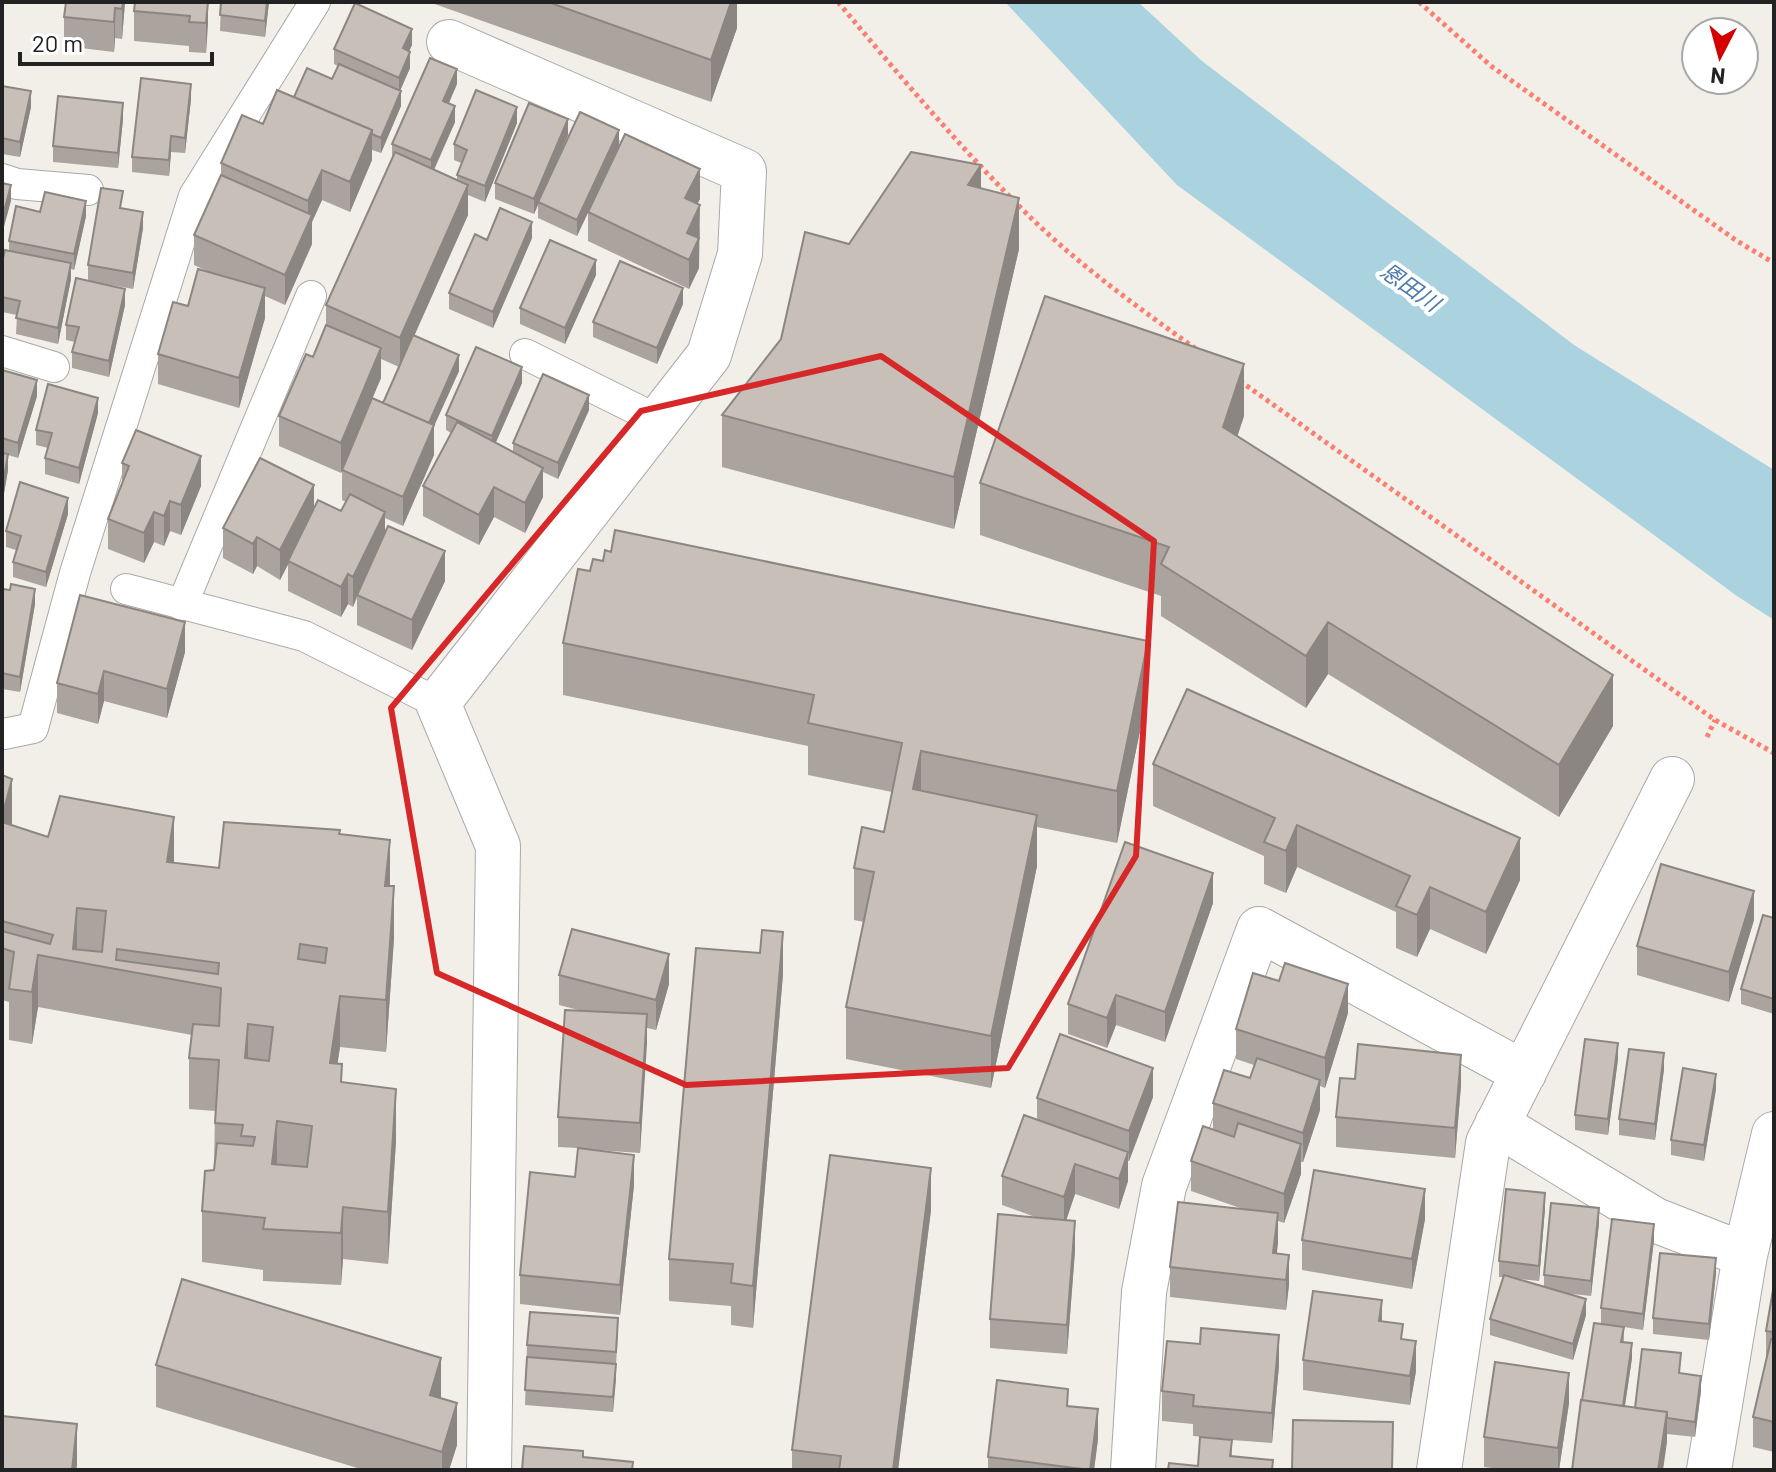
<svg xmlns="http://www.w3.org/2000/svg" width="1776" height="1472" font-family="Barlow,'Noto Sans JP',sans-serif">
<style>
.water{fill:#aad3df}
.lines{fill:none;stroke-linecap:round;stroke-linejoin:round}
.service-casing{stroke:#a9a9a9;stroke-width:32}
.minor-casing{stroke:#a9a9a9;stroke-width:46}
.path{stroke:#fa8072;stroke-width:5;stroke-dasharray:4 4;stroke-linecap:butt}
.service{stroke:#fff;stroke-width:30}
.minor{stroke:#fff;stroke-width:44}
.wall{fill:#aba49e;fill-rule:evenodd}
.shaded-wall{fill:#8b8681}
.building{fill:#c7bfb8;stroke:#8b8681;stroke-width:2;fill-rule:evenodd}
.marked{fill:none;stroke:#d62828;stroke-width:6;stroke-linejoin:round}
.labels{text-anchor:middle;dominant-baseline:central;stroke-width:8;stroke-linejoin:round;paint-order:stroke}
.water-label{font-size:22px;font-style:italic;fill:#4a7aab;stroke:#fff}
</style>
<rect width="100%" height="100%" fill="#f2efe9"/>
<path class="water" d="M1005 2H1138L1202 61 1574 345 1774 470V620L1737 596 1177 185Z"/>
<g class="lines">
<g class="service-casing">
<path id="service" d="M2 179 17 184 88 190
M2 351 54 367
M525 354 658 420
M126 589 304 636 438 703
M182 605 311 296
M2 733 4 734 33 728 75 573 194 196 315 2"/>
</g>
<g class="minor-casing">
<path id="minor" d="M449 42 744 171 740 254 709 355 438 703 498 846 489 1470
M1497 1124 1655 1220 1745 1255
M1133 1470 1144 1292 1164 1186 1259 929 1524 1073
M1439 1470 1488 1143 1672 779
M1709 1470 1745 1255 1774 1134"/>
</g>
<path class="path" d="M838 2C899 75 961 149 1029 216 1080 266 1139 308 1196 349
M1419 2 1491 66 1737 241 1774 263
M1240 381 1715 720 1774 753
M1707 737 1715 720"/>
<use href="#service" class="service"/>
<use href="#minor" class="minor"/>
</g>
<path class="wall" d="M125 2 122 39 115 38 114 52 64 46V17Z
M208 2 206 53 189 52V46L134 41V11Z
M221 2H269L265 37 220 31Z
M429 2H737V28L711 102Z
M412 45 409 51 410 68 400 91 401 106 381 153 372 150V160L350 212 322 200 312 222V244L285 305 265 296V318L239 408 158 384V354L188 306 211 273 194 265V235L221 175V163L263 124 294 97 332 79 338 66 334 64V49Z
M457 84 449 103 455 122 434 170 457 180V175L461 163 454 160V144L517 123 485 202 468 195V215L414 335 459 371 434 426V455L403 526 385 518V532L445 581 412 650 357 625V598L353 607 348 604 341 617 288 591V564L280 580 257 566 253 574 223 558V528L314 510 341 511 346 502 342 500V471L341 473 279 446V416L313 357 326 326V305L392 158V144ZM381 359 399 367 383 403 372 398 381 378Z
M2 86 31 107 20 157 2 154Z
M191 99 185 153 171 152 169 176 132 172V157Z
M123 119 118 168 53 162V146Z
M568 135 550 175 619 145 700 199 697 204 700 235 699 239V268L689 289 588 241V213L577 236 538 218V205L534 214 495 199V183Z
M981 188 1019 249 954 529 722 467V415L781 339 849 244Z
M123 208 143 228 133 289 90 281 125 305 109 377 72 368V352L75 342 66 340V325L88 281V265Z
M40 212 86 216 74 270 71 269V279L58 344 16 334 17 315 2 312V262L9 251V241Z
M532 238 493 328 449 309V293L487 240Z
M596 275 565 344 520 324V308Z
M683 304 657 364 593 337V322Z
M2 370 37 396 18 458 8 455V470L2 505Z
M522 383 496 442 513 451V443L589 410 558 479 543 472V497L525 533 494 517 479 545 423 516V486L451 433 446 430V415Z
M98 413 79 484 45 474V458L48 448 36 445V430Z
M1244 416 1237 437 1613 726 1559 817 1328 674 1306 708 1161 616V596L980 535V483Z
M122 463 201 486 181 535 170 531 164 546 154 542 144 563 108 549V519L122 482Z
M68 514 46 587 13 577V562L16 550 6 547V531Z
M2 589 35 604 20 692 2 689Z
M563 643 1148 692 1117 843 1037 827V866L991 1088 846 1059V1007L864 922 854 920V868L884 832 892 792 808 775V746L563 695Z
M185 652 167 718 104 701 98 724 57 713V683Z
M1153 764 1520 880 1486 954 1430 929 1417 957 1396 948V912L1297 867 1286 893 1264 884V856L1153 806Z
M2 775 12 825 48 837 174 863 219 868 340 834 390 886 394 938 386 1052 340 1047 337 1064 342 1082 396 1141 388 1264 343 1259 341 1285 263 1281V1270L202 1262V1211L214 1170 215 1111 189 1109V1058L192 1035 38 1007 32 1044 9 1040V1002L2 1000Z
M1213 903 1165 1042 1116 1025 1107 1048 1068 1034V1004Z
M1774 918V1014L1741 1004V989Z
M1754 920 1729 1002 1637 975V946Z
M783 974 753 1328 731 1325V1306L669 1301V1259Z
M559 975 669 984 656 1030 647 1028 640 1153 582 1149 634 1185 620 1315 520 1304V1275L575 1177 578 1148 558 1147V1117L582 1011 559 1005Z
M1348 1013 1325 1088 1320 1086V1110L1303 1162H1301V1174L1284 1223 1278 1221 1277 1254 1289 1285 1286 1310 1170 1297V1267L1243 1209 1191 1191V1161L1213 1130V1103L1250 1078 1254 1065 1236 1059V1029Z
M1618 1059 1608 1135 1575 1130V1115Z
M1664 1069 1655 1140 1619 1135V1119Z
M1355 1079 1461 1085 1455 1158 1336 1147V1117Z
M1716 1089 1704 1161 1671 1155V1140Z
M1153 1097 1129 1161H1128V1181L1119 1209 1075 1194 1066 1220 1075 1251 1067 1354 990 1348V1319L1035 1217 1002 1205V1176L1037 1120V1098Z
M1545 1208 1539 1281 1518 1279 1544 1287V1275L1599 1223 1591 1296 1564 1293 1586 1315 1573 1360 1490 1335V1319L1503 1277H1499V1261Z
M931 1210 898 1470H792V1450Z
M1425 1219 1412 1289 1302 1270V1240Z
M1654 1240 1643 1330 1624 1327V1342L1632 1358 1625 1406 1635 1408 1681 1373 1701 1391 1695 1437 1667 1434V1442L1582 1400 1601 1324V1308Z
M1716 1273 1709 1340 1653 1334V1318Z
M1774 1284V1452L1753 1447V1417L1766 1361V1331Z
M1382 1321 1416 1371 1410 1405 1303 1390V1360Z
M618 1334 613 1412 525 1405 527 1345Z
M156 1365 441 1398 457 1445 449 1470H364L156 1407Z
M1279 1365 1272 1443 1232 1440V1457L1273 1470 1198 1466 1229 1439 1193 1436V1424L1162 1421V1391Z
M1569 1403 1559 1470H1507L1484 1467V1437Z
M1068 1406 1098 1439 1094 1470H988V1457Z"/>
<path class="shaded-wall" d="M123 2H125L122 39V9Z
M208 2V25L206 53V23Z
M267 2H269L265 37V21Z
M731 2H737V28L711 102V60Z
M115 8V38L114 52V22Z
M412 29V45L403 64V48Z
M410 52V68L399 93V78Z
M457 69V84L443 116V101Z
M191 84V99L185 153V138Z
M31 91V107L20 157V142Z
M401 91V106L381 153V138Z
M123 103V119L118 168V153Z
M455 106V122L431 176V160Z
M517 107V123L485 202V186Z
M568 119V135L534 214V199Z
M372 130V160L350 212V182Z
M619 130V145L577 236V220Z
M171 136V152L169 176V160Z
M981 165V216L968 185Z
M700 169V199L685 228V198Z
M322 170V200L312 222V244L285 305V275L308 223V201Z
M11 185V201L2 234V219Z
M468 185V215L400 368V338Z
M1019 198V249L954 529V477Z
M86 201V216L74 270V254Z
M700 205 699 268 689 289V260L687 233Z
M143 212V228L133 289V273Z
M532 222V238L493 328V312Z
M596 260V275L565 344V328Z
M71 263V279L58 344V328Z
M265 288V318L239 408V378Z
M683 288V304L657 364V348Z
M125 289V305L109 377V361Z
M381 348V378L341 473V443Z
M459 355V371L434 426V455L403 526V497L428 424Z
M1244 364V416L1223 479V427Z
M522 367V383L492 451V436Z
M37 380V396L18 458V443Z
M589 395V410L558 479V463Z
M98 398V413L79 484V468Z
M8 454V470L2 505V489Z
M201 456V486L181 535V505Z
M543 468V497L525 533V503Z
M314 485V515L280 580V550Z
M494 487V517L479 545V515Z
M68 498V514L46 587V572Z
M170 501V531L164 546V516Z
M154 512V542L144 563V533Z
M385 512V542L357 595 353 607V577Z
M257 537V566L253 574V544Z
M445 551V581L412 650V620Z
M348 574V604L341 617V587Z
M35 589V604L20 692V677Z
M185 622V652L167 718V689Z
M1328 622V674L1306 708V656Z
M1148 641V692L1117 843V791Z
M104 671V701L98 724V694Z
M1613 675V726L1559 817V765Z
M921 751V803L913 789Z
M12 779V830L2 869V817Z
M1037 815V866L991 1088V1036Z
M174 817V869L167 862Z
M1297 825V867L1286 893V851Z
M1520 838V880L1486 954V912Z
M390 840V891L385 886Z
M1213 873V903L1165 1042V1012Z
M394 886V938L386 1052V1000Z
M1430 887V929L1417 957V915Z
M1754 891V920L1729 1002V972Z
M77 908V960L73 949Z
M783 932V974L753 1328V1286Z
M669 954V984L656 1030V1000Z
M38 955V1007L32 1044V992Z
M1348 984V1013L1325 1088V1058Z
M1116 995V1025L1107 1048V1018Z
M340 996V1047L330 1115V1063Z
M647 1014V1044L640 1153V1123Z
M248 1024V1076L245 1058Z
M1618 1043V1059L1608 1135V1119Z
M1664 1053V1069L1655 1140V1124Z
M1461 1055V1085L1455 1158V1128Z
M1153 1068V1097L1129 1161V1131Z
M1716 1074V1089L1704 1161V1145Z
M1320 1080V1110L1303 1162V1133Z
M396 1089V1141L388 1264V1212Z
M277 1121V1173L272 1164Z
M1301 1144V1174L1284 1223V1194Z
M1128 1152V1181L1119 1209V1179Z
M634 1155V1185L620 1315V1285Z
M1075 1164V1194L1064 1227V1197Z
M931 1168V1210L898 1470H893Z
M1425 1189V1219L1412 1289V1259Z
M1545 1193V1208L1539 1281V1266Z
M343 1207V1259L341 1285V1233Z
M1599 1208V1223L1591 1296V1281Z
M1278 1213V1243L1273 1283V1253Z
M1075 1221V1251L1067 1354V1325Z
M1654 1224V1240L1643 1330V1314Z
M1289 1255V1285L1286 1310V1280Z
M1716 1258V1273L1709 1340V1324Z
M1586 1299V1315L1573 1360V1344Z
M1382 1300V1330L1379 1321Z
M1279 1335V1365L1272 1443V1413Z
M1416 1341V1371L1410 1405V1376Z
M1632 1343V1358L1622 1424V1409Z
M441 1358V1400L430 1395Z
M616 1364V1380L613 1412V1397Z
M1569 1373V1403L1559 1470H1558V1448Z
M1701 1376V1391L1695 1437V1422Z
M457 1403V1445L449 1470H442V1452Z
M1098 1409V1439L1094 1470H1090Z
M1667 1412V1442L1663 1470H1658Z
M77 1424V1466L76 1470H72Z"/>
<path class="building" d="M66 2H123L122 9 115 8 114 22 64 17Z
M135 2H208L206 23 189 22 190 16 134 11Z
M221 2H267L265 21 220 15Z
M548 2H731L711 60Z
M355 3 412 29 403 48 410 52 399 78 334 49Z
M430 58 457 69 443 101 455 106 431 160 392 144Z
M339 64 401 91 381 138 372 134V130L294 97 307 68 332 79Z
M141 78 191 84 185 138 171 136 169 160 132 157Z
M2 86 31 91 20 142 2 138Z
M277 90 372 130 350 182 322 170 308 201 221 163 242 115 263 124Z
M476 90 517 107 485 186 457 175 467 150 454 144Z
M58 96 123 103 118 153 53 146Z
M529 103 568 119 534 199 495 183Z
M580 112 619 130 577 220 538 202Z
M625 134 700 169 685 198 700 205 687 233 699 238 689 260 588 212Z
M395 152 468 185 400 338 326 305Z
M911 152 981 165 968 185 1019 198 954 477 722 415 781 339 805 232 849 244Z
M221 175 312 215 285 275 194 235Z
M2 183 11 185 2 219Z
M101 188 123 191 120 208 143 212 133 273 88 265Z
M45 192 86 201 74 254 9 241 16 206 40 212Z
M500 208 532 222 493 312 449 293 475 234 487 240Z
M550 240 596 260 565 328 520 308Z
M5 250 71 263 58 328 16 318 20 301 2 297V262Z
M620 261 683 288 657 348 593 322Z
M198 269 265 288 239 378 158 354 173 302 188 306Z
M76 278 125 289 109 361 72 352 79 327 66 325Z
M1045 296 1244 364 1223 427 1613 675 1559 765 1328 622 1306 656 1161 564 1169 547 980 483Z
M326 325 381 348 341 443 279 416 306 354 313 357Z
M413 335 459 355 429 423 383 403Z
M476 347 522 367 492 436 446 415Z
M2 370 37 380 18 443 2 438Z
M543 374 589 395 558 463 513 443Z
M48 384 98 398 79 468 45 458 52 433 36 430Z
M372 398 434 425 403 497 342 470Z
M457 422 543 468 525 503 494 487 479 515 423 486Z
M136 430 201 456 181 505 170 501 164 516 154 512 144 533 108 519 129 466 122 463Z
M2 453 8 454 2 489Z
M260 458 314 485 280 550 257 537 253 544 223 528Z
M20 482 68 498 46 572 13 562 21 536 6 531Z
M350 494 385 512 353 577 348 574 341 587 288 561 318 500 341 511Z
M388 526 445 551 412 620 357 595Z
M615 530 1148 641 1117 791 921 751 913 789 1037 815 991 1036 846 1007 874 872 854 868 862 827 884 832 902 743 808 723 814 695 563 643 578 569 590 571 593 559 603 561 605 550 611 552Z
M11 584 35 589 20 677 2 673V589L10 590Z
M80 595 185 622 167 689 104 671 98 694 57 683Z
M1187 689 1520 838 1486 912 1430 887 1417 915 1396 906 1410 876 1297 825 1286 851 1264 842 1275 818 1153 764Z
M2 775 12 779 2 817Z
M60 796 174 817 167 862 219 868 224 822 340 830 339 834 390 840 385 886H394L386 1000 340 996 330 1063 342 1064 341 1082 396 1089 388 1212 343 1207 341 1233 263 1229 265 1218 202 1211 205 1171 214 1170 217 1143 253 1146 255 1137 241 1136 243 1125 215 1123 219 1060 189 1058 193 1024 219 1026 221 988 38 955 32 992 9 989 14 952 2 948V931L50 944 53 935 2 921V822L48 837ZM77 908 106 911 102 952 73 949ZM300 944 327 948 325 963 298 959ZM117 949 219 963 218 974 116 960ZM248 1024 273 1027 269 1061 245 1058ZM277 1121 312 1126 307 1167 272 1164Z
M1125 842 1213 873 1165 1012 1116 995 1107 1018 1068 1004Z
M1661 864 1754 891 1729 972 1637 946Z
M1763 915 1774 918V999L1741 989Z
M572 929 669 954 656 1000 559 975Z
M762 930 783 932 753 1286 731 1283 733 1264 669 1259 696 948 760 953Z
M1285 963 1348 984 1325 1058 1236 1029 1253 973 1279 981Z
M565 1010 647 1014 640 1123 558 1117Z
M1060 1034 1153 1068 1129 1131 1037 1098Z
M1585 1039 1618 1043 1608 1119 1575 1115Z
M1358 1044 1461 1055 1455 1128 1336 1117 1340 1078 1355 1079Z
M1629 1049 1664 1053 1655 1124 1619 1119Z
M1257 1058 1320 1080 1303 1133 1213 1103 1224 1070 1250 1078Z
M1683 1068 1716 1074 1704 1145 1671 1140Z
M1024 1115 1128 1152 1119 1179 1075 1164 1064 1197 1002 1176Z
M1238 1123 1301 1144 1284 1194 1191 1161 1203 1126 1234 1137Z
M578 1148 634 1155 620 1285 520 1275 530 1172 575 1177Z
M830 1155 931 1168 893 1470H839L841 1456 792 1450Z
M1314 1170 1425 1189 1412 1259 1302 1240Z
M1506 1189 1545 1193 1539 1266 1499 1261Z
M1178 1202 1278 1213 1273 1253 1289 1255 1286 1280 1170 1267Z
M1551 1203 1599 1208 1591 1281 1544 1275Z
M998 1214 1075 1221 1067 1325 990 1319Z
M1612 1219 1654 1224 1643 1314 1601 1308Z
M1660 1253 1716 1258 1709 1324 1653 1318Z
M1504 1275 1586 1299 1573 1344 1490 1319Z
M182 1279 441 1358 430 1395 457 1403 442 1452 156 1365Z
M1774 1284V1332L1766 1331Z
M1313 1291 1382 1300 1379 1321 1403 1324 1401 1339 1416 1341 1410 1376 1303 1360Z
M530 1312 618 1318 616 1352 527 1345Z
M1594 1323 1624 1327 1621 1342 1632 1343 1623 1406 1582 1400Z
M1201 1328 1279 1335 1272 1413 1193 1406 1194 1395 1162 1391 1167 1341 1200 1344Z
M1771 1339H1774V1422L1753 1417Z
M1642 1349 1681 1353 1679 1373 1701 1376 1695 1422 1667 1418V1412L1635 1408Z
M527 1357 616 1364 613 1397 525 1390Z
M1495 1362 1569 1373 1558 1448 1484 1437Z
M997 1380 1068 1389 1067 1406 1098 1409 1090 1470 988 1457Z
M1581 1400 1667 1412 1658 1470H1572Z
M2 1416 77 1424 72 1470H2Z
M1293 1420 1393 1422 1392 1470H1292Z
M1200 1437 1232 1440 1230 1456 1273 1460 1272 1470H1168L1169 1463 1198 1466Z
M524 1446 583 1451V1457L633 1462 632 1470H522Z"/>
<path class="marked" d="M881 356 1154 541 1136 856 1008 1068 686 1085 437 973 391 708 641 411Z"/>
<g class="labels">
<g class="water-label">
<text transform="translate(1411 286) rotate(35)">恩田川</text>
</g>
</g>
<rect width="1776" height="1472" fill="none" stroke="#222222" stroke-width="8"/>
<g transform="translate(1720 56) rotate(186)"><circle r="38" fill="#ffffff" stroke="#a7a7a7" stroke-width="2"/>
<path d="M0-6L14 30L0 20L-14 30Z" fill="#d40000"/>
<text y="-12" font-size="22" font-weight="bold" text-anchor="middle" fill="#222222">N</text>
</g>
<path d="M20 52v12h192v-12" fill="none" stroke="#222222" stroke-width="4"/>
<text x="32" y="52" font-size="24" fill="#222222" stroke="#ffffff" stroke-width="6" paint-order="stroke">20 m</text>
</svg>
